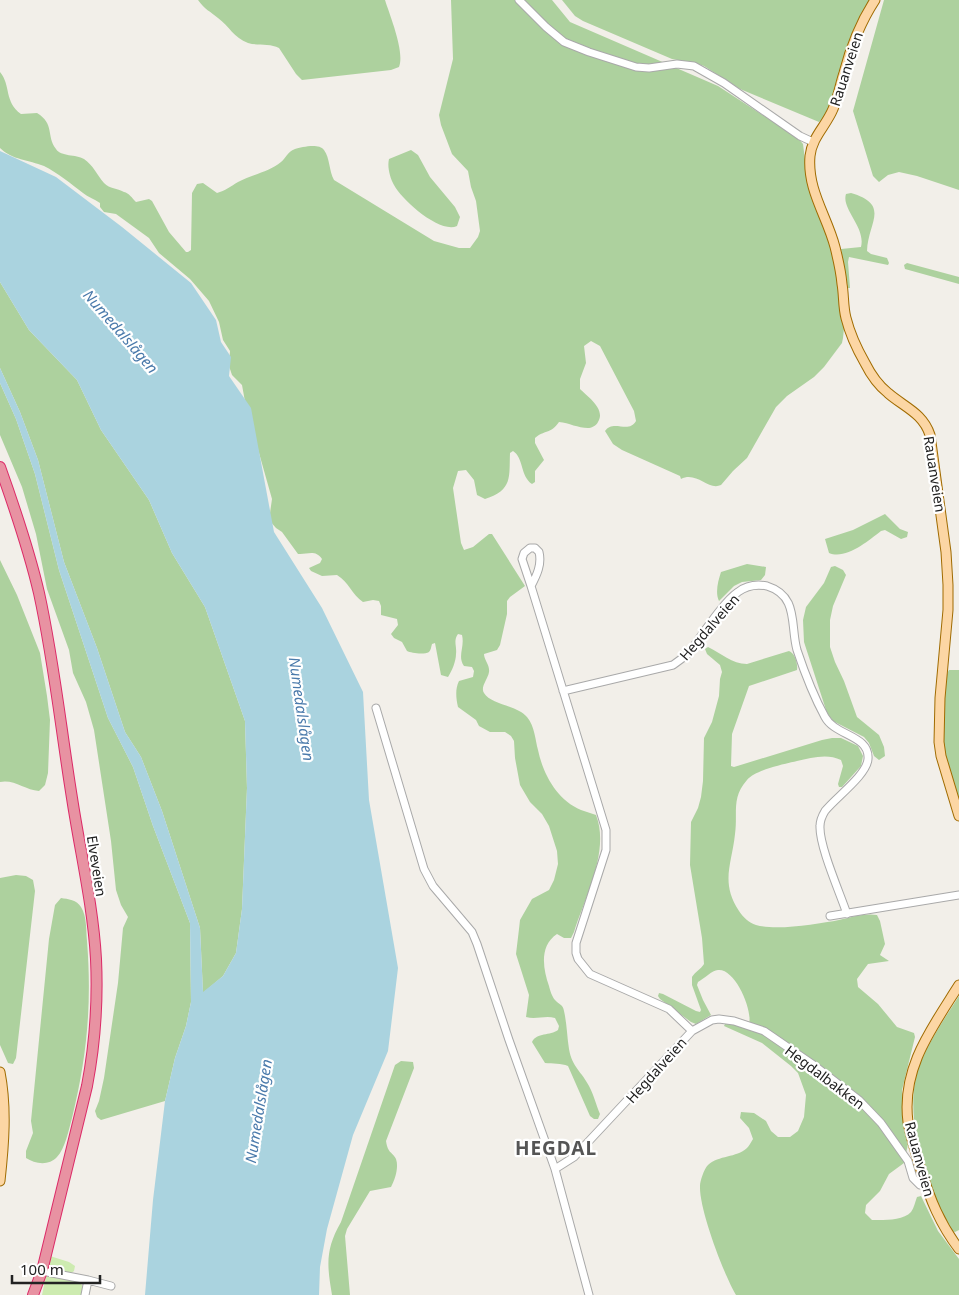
<svg xmlns="http://www.w3.org/2000/svg" width="959" height="1295" font-family="'Noto Sans',sans-serif">
<style>
.grass{fill:#cdebb0}
.forest{fill:#add19e}
.water{fill:#aad3df}
.lines{fill:none;stroke-linecap:round;stroke-linejoin:round}
.minor-casing{stroke:#a9a9a9;stroke-width:9}
.major-casing{stroke:#a06b00;stroke-width:11}
.highway-casing{stroke:#dc2a67;stroke-width:12}
.minor{stroke:#fff;stroke-width:7}
.major{stroke:#fcd6a4;stroke-width:9}
.highway{stroke:#e892a2;stroke-width:10}
.labels{text-anchor:middle;dominant-baseline:central;stroke-width:4.5;stroke-linejoin:round;paint-order:stroke}
.street-label{font-size:14px;fill:#222;stroke:#fff}
.water-label{font-size:15px;font-style:italic;fill:#4a7aab;stroke:#fff}
.district-label{font-size:19px;font-weight:bold;letter-spacing:1px;fill:#555;stroke:#fff}
</style>
<rect width="100%" height="100%" fill="#f2efe9"/>
<path class="grass" d="M50 1256 69 1262 75 1266 74 1271 70 1274 52 1269 48 1266Z
M46 1276 80 1282 83 1287 81 1295H42Z"/>
<path class="forest" d="M198 0H385C390 16 405 52 399 67L391 70 302 80 296 74 279 48C270 43 258 46 248 43 234 38 229 26 218 18 210 11 205 10 198 0Z
M451 0H552L570 22 718 86 798 138 803 144 808 183 814 203 830 242 838 279 844 328 843 338 842 343 824 367 814 377 787 396 776 407 747 458 733 471 721 485C708 491 697 471 681 479L680 476 622 450 613 444 605 431C613 419 629 434 636 421L634 411 600 346 591 341 584 346 586 363 580 379V389C588 397 606 409 598 422 596 426 591 428 588 428 578 428 569 423 559 422 551 434 544 430 535 438V443L544 460 535 471V482L532 484C520 476 524 458 513 451L510 453C509 477 513 490 485 499L477 495 474 480 466 470 458 471 453 488 461 543 464 550 473 547 489 534H492L525 586 510 597 507 601V614L500 645 497 650 484 654C484 660 490 665 489 672 488 679 480 687 484 693 491 705 517 705 527 717 535 727 535 739 538 750 543 774 557 800 581 810 586 812 591 813 596 815 610 851 585 897 574 932L571 938H564L557 934C539 946 543 969 549 986 550 990 552 997 555 1000 559 1005 563 1004 564 1011 567 1024 567 1037 569 1049 572 1067 582 1072 589 1086 594 1095 596 1105 600 1114L598 1119H594L590 1116 568 1066C561 1063 553 1064 545 1063L532 1042C537 1032 550 1036 558 1030L559 1026 555 1018C545 1015 536 1020 526 1017L529 995 516 954 519 929 520 920 532 899 549 890 554 880 558 864 557 851 549 826 542 814 530 802 520 785 515 758 514 741 511 736 505 732H490L479 726 476 720 458 707C456 698 455 689 459 681L473 677 474 671 472 667 464 666C457 656 465 647 462 635L458 634C453 641 457 646 456 654 456 661 452 671 448 677L441 675 435 643 432 644C431 647 431 650 429 652 424 655 411 653 407 651L402 642 394 638 391 634 398 625 397 619 381 615V606L379 601 373 600 363 602C352 595 349 582 337 575L322 576 311 571 309 568 320 563 322 559C315 549 307 555 298 554L282 532 276 528 269 520 272 499 246 407 242 385 232 375 229 366 230 351 223 340 219 322 209 301 190 279 159 253 149 238 116 214 104 212 100 207V203C94 199 88 197 83 193 71 184 58 173 44 166 29 160 12 160 0 148V72C11 85 4 102 21 114L37 113C55 124 46 136 56 149 61 157 76 154 84 159 93 165 97 175 104 183 110 189 117 188 124 192 129 193 132 198 136 202L149 199 152 201 169 232 186 252H188L191 250 192 193 197 184 203 183 217 193C225 191 231 186 238 182 251 175 269 172 281 162 286 158 287 152 295 149 302 147 319 143 324 150 330 158 329 171 334 180L434 241 459 248H470L478 237 480 231 476 201 471 187 468 171 452 154 441 125 439 115 453 59Z
M562 0H870C862 13 854 27 849 42 843 59 832 115 819 122L740 89 704 66 695 63 672 59 583 21 575 16Z
M884 0H959V190L917 176 899 172 888 175 879 182 873 176 853 111Z
M411 150 418 155 430 177 455 207 460 217 457 226C440 234 402 200 394 185 390 178 387 167 389 159Z
M851 193C891 205 868 222 867 251L871 254 887 258 889 263 888 265 849 257 848 262 850 288H848L841 249 861 247C866 227 841 209 846 194Z
M907 263 959 277V284L905 269 904 265Z
M0 282 29 330 77 380 101 430 149 500 172 553 205 607 245 721 247 788 242 909 236 953 223 976 203 993 200 928 162 811 141 757 125 732 97 648 64 562 38 460 20 412 0 368Z
M0 383 16 419 35 474 59 570 108 718 133 767 153 826 190 923 191 1002 186 1026 175 1058 165 1101 101 1120 97 1117 95 1111 99 1101 104 1078 118 983 123 928 128 917 121 905 116 890 111 841 94 730 86 702 73 673 69 650 47 589 36 534 22 487 0 435Z
M885 514 900 529 908 532 907 537 901 539 885 530 881 531C868 541 846 560 829 553L825 539 853 530Z
M0 560 17 595 40 653 47 696 50 720 48 773 45 785 39 791C25 790 14 779 0 782Z
M747 564 766 567 765 575 761 580 742 582 734 586 719 601C715 593 718 581 721 572Z
M835 566 843 570 846 575 833 606 830 620V647L835 662 844 681 857 717 879 735 884 747 885 756 879 760 874 756 869 743 864 737 833 721 827 713 804 642 803 620 806 607 824 583 831 567Z
M708 647C721 653 732 664 747 664L789 651C795 653 798 664 797 670L749 686 732 734 731 766 734 767 822 740 832 738H841L858 746 863 756 861 766 842 787H839L838 784 843 766 841 760C827 753 811 758 797 761 784 764 755 770 747 780 731 798 738 813 735 834 732 864 720 882 739 911 743 917 749 923 756 925 776 931 818 924 839 920 852 917 865 913 877 915L880 921 885 944 880 955 889 961 868 964 857 979 858 987 878 1004 897 1027 914 1033 915 1037 902 1090 903 1125 908 1144 904 1163 889 1174 880 1191 866 1205 865 1213 872 1220C883 1220 903 1221 911 1212 914 1208 915 1202 917 1197L921 1196 938 1231 959 1259V1295H736C724 1275 699 1209 700 1186 700 1181 704 1169 708 1165 719 1155 736 1158 747 1148 749 1146 751 1142 753 1139L749 1128 740 1118 741 1112 754 1113 766 1121 771 1131 778 1137H790L798 1131 804 1117 806 1095 798 1073 791 1066 762 1043 724 1026 725 1024C734 1024 741 1028 749 1024 753 1010 735 968 718 970 712 970 704 979 698 982L697 985 703 1000 711 1015 696 1024 691 1022 660 999 658 996 659 993 663 994 696 1011 700 1012 701 1010 692 985V977C695 972 701 969 704 964L702 938 690 865 691 822 698 808 701 797 703 781 704 738 712 722 719 696 720 679 722 672 720 665 707 654 705 649Z
M949 670H959V800C955 785 949 770 945 755 942 740 941 682 949 670Z
M16 875 26 876 33 880 35 891 16 1058 13 1064 8 1063 0 1045V878Z
M61 898C68 899 77 900 81 907 87 916 86 931 87 941 92 1004 87 1057 72 1118 69 1129 65 1149 57 1157 49 1166 35 1164 26 1158V1151L33 1133 31 1121 49 939 55 905Z
M959 996V1230L955 1232 951 1231C926 1185 899 1110 922 1059 932 1037 946 1016 959 996Z
M401 1061 413 1062 414 1068 386 1141C388 1154 392 1151 396 1159 399 1167 395 1180 391 1187L370 1191 347 1229 345 1236 350 1295H332C327 1265 325 1250 341 1222L395 1065Z"/>
<path class="water" d="M0 151 56 177 122 227 191 283 216 320 221 342 231 357 229 376 251 408 274 532 322 608 363 692 369 800 398 968 388 1051 353 1135 327 1229 320 1267 319 1295H145L153 1200 165 1101 175 1058 186 1026 191 1002 190 923 153 826 133 767 108 718 59 570 35 474 16 419 0 383V368L20 412 38 460 64 562 97 648 125 732 141 757 162 811 200 928 203 992 223 976 236 953 242 909 247 788 245 721 205 607 172 553 149 500 101 430 77 380 29 330 0 282Z"/>
<g class="lines">
<g class="minor-casing">
<path id="minor" d="M519 0 546 27 564 42 589 52 636 67 649 68 677 64 694 66 724 83 800 136 813 142
M531 586 522 559 524 553 530 548H535L539 552C542 564 537 575 531 586L606 830V850L576 943V953L578 959 590 974 669 1009 692 1031 574 1157 555 1169
M563 691 673 665 688 654C700 638 723 602 738 592 746 586 757 584 767 586 799 596 790 625 797 650 804 671 814 697 825 717 835 736 870 735 868 759 867 775 835 798 825 811 822 816 820 820 820 826 819 846 840 893 847 914
M376 708 424 869 433 886 472 932 477 944 509 1040 555 1169 589 1295
M830 916 959 895
M692 1031 712 1020 719 1019 734 1021 764 1031 815 1066 859 1100 881 1123 908 1161 913 1178 920 1185 925 1183
M42 1271 88 1280 85 1295
M88 1280 111 1286"/>
</g>
<g class="major-casing">
<path id="major" d="M875 0C860 23 851 46 844 73 840 85 838 98 833 109 826 126 812 137 810 156 807 190 827 216 835 247 838 259 841 272 842 284 844 295 843 307 846 318 850 334 857 349 865 363 871 375 878 385 888 393 904 407 923 413 930 435L946 552 948 585V610L940 698 939 742 941 756 959 816
M959 985C932 1028 901 1068 908 1122 911 1138 916 1154 921 1170 930 1199 940 1224 959 1249
M0 1072C7 1108 4 1145 0 1181"/>
</g>
<g class="highway-casing">
<path id="highway" d="M0 467C15 509 29 550 39 593 54 661 61 730 72 798 80 851 93 905 96 959 98 1002 95 1044 87 1086L42 1271 33 1295"/>
</g>
<use href="#minor" class="minor"/>
<use href="#major" class="major"/>
<use href="#highway" class="highway"/>
</g>
<g class="labels">
<g class="street-label">
<text transform="translate(846 69) rotate(-72)">Rauanveien</text>
<text transform="translate(935 474) rotate(81)">Rauanveien</text>
<text transform="translate(709 627) rotate(-49)">Hegdalveien</text>
<text transform="translate(97 866) rotate(81)">Elveveien</text>
<text transform="translate(656 1070) rotate(-48)">Hegdalveien</text>
<text transform="translate(825 1077) rotate(37)">Hegdalbakken</text>
<text transform="translate(920 1159) rotate(75)">Rauanveien</text>
</g>
<g class="water-label">
<text transform="translate(121 331) rotate(49)">Numedalslågen</text>
<text transform="translate(302 709) rotate(82)">Numedalslågen</text>
<text transform="translate(258 1111) rotate(-81)">Numedalslågen</text>
</g>
<g class="district-label">
<text x="556" y="1148">HEGDAL</text>
</g>
</g>
<path d="M12 1275v8h88v-8" fill="none" stroke="#222222" stroke-width="2.5"/>
<text x="20" y="1275" font-size="15" fill="#222222" stroke="#ffffff" stroke-width="4" paint-order="stroke">100 m</text>
</svg>
